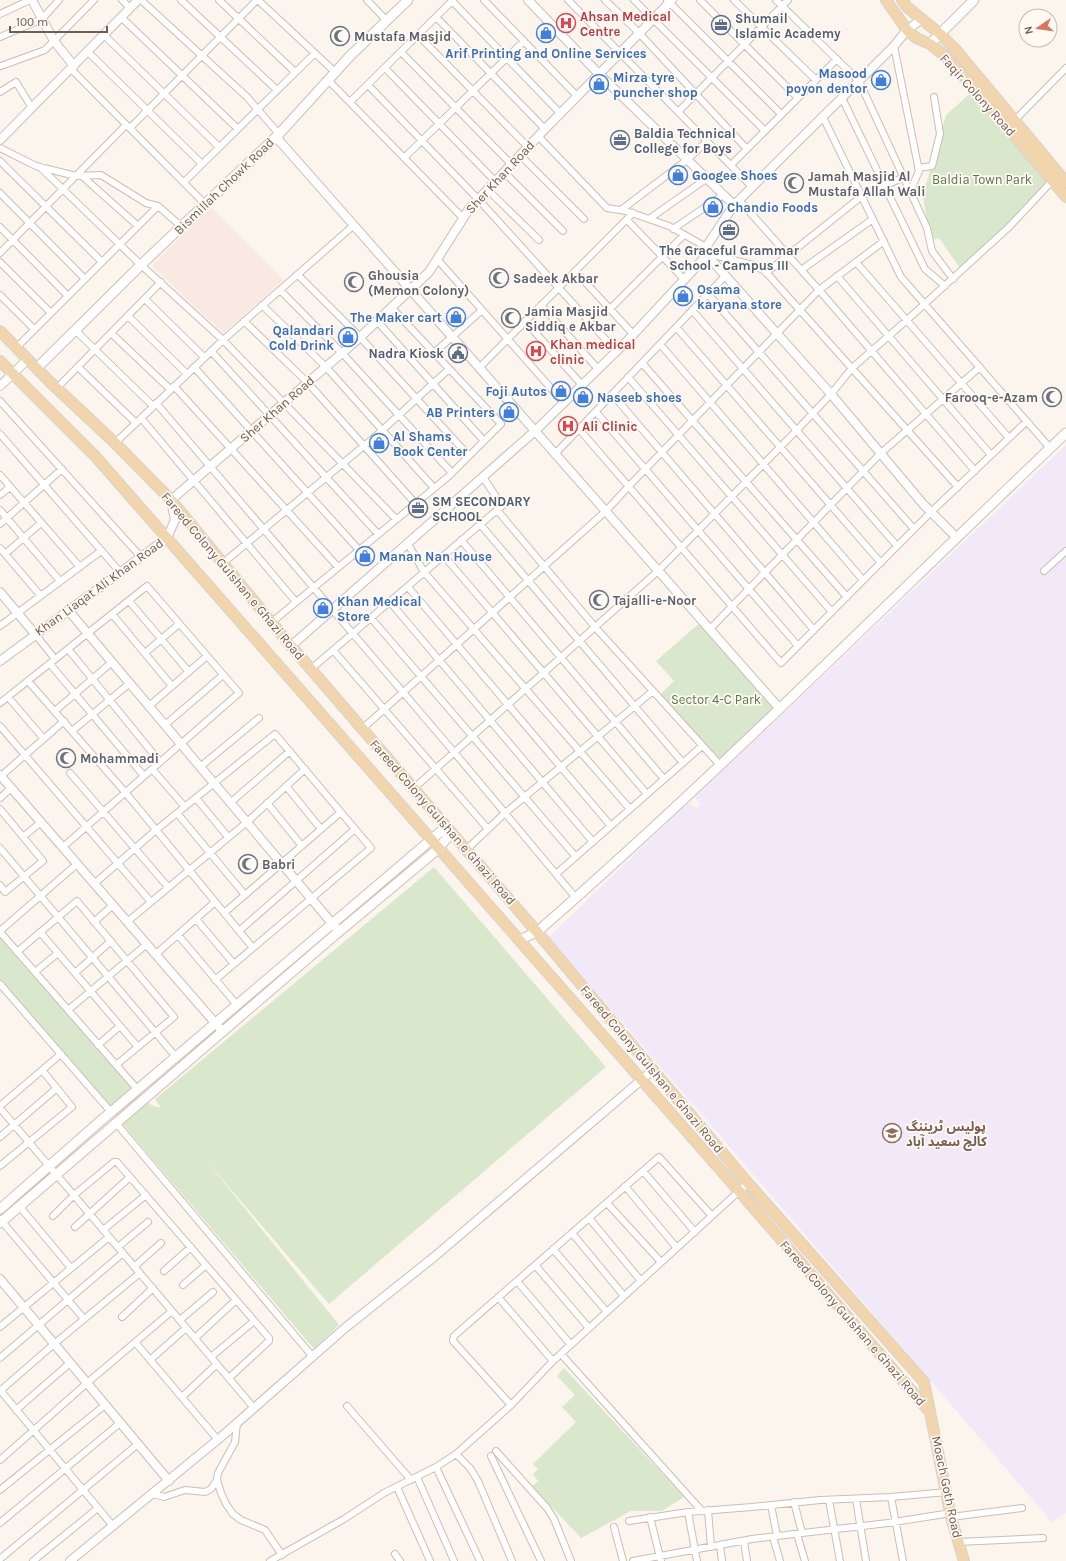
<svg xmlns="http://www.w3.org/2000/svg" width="1066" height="1561" font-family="Karla,'Noto Sans Arabic',sans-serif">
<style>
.commercial{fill:#fae8e2}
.education{fill:#f2e9f8}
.green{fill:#d9e8cc}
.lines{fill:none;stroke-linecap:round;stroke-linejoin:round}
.minor-casing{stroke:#cdbdb3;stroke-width:8}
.tertiary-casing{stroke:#cdbdb3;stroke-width:10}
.secondary-casing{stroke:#d1bfb3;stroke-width:11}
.primary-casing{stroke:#d8d1ce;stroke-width:12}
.minor{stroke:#fff;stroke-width:6}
.tertiary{stroke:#fff;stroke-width:8}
.secondary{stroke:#fff;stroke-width:9}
.primary{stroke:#f1d5ad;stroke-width:10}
.labels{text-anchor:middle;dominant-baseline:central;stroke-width:3.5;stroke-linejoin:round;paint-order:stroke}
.health-label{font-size:13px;font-weight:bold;fill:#be3a42;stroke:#fef9f3;text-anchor:start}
.service-label{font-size:13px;font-weight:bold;fill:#4e5e75;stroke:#fef9f3;text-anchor:start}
.worship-label{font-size:13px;font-weight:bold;fill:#5b616d;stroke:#fef9f3;text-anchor:start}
.shop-label{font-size:13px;font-weight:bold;fill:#366cbe;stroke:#fef9f3;text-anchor:start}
.street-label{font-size:13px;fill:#745c51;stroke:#fef9f3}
.park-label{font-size:13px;fill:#5a784b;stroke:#fef9f3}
.education-label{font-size:13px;font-weight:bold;fill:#785e54;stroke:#fef9f3;text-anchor:start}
</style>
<rect width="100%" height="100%" fill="#fbf5ed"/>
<path class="commercial" d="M211 207 284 280 223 333 152 266Z"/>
<path class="education" d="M1066 445V1513L1052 1522 549 937 688 803 697 808 700 805 695 797Z"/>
<path class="green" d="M975 89 1053 180 962 271 939 238 930 241 923 196 940 134 946 115Z
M702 621 780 709 720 765 658 697 674 681 656 661Z
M434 867 606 1067 329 1304 204 1158 339 1325 314 1349 0 980V934L115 1067 151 1105 161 1108 155 1099Z
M564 1368 684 1497 662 1511H631L581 1538 532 1486 538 1481 533 1474 538 1469 533 1464 576 1422 562 1407 575 1395 557 1376Z"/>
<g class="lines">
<g class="minor-casing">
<path id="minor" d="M122 0 130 8
M141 0 247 97 279 134
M181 0 277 90
M219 0 295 72
M258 0 335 72
M367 0 387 21
M484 0 577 96
M568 0 752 187
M605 0 639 33 747 149
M634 0 765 131
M667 0 781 114
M700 0 798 98
M734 0 816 80
M776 0 859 81 927 228 932 251 953 279
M452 1 560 113
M0 14 30 0
M121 17 238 129
M436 17 545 129
M104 35 219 147
M418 35 528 147
M0 37 42 19 59 0
M894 46 919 171 910 192
M88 52 202 164
M401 52 511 164
M1 66 45 50 94 0
M385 68 495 181
M71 69 205 204
M328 80 463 218
M368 85 478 199 616 351
M0 92 16 82 32 108
M842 98 925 269 945 286
M350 102 453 0
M678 112 788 0
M823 117 901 277 1050 448
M1015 120 1066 68
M130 128 257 0
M538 136 607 208 626 211 669 226 706 247
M0 148 36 166 76 176 101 175 146 203 158 206 182 227
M520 155 584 219
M404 158 524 41
M0 161 102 262
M731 165 837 59
M40 167 141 265 223 340 396 519
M918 168 932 166 940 134 934 97
M504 172 563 231
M82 176 138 226
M184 182 315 53
M487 189 539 240
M0 193 85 279
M739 200 819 290 975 471
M621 210 687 160 707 141
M649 219 706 179
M627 220 684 279
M0 227 68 296
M673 229 723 195
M0 253 126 125
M706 253 753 265 765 271 958 487
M437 259 564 403
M0 262 51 313
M856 262 1009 438
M801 270 873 219
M575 271 633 334
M766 273 862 196 904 177
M298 275 360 337 469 456
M837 276 991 455
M280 290 342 353 452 473
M708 294 914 529
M0 295 34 329
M145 299 204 357
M262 305 326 367 434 488
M541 305 598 369
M610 309 684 235
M692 310 897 546
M128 316 187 374
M244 321 308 383 415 503
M377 321 484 441
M525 321 582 385
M676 327 881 563
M75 330 153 406
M111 333 170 389
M660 344 863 580
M16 348 158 206
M211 351 378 534
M434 353 482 310
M642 363 847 597
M78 367 136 423
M194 367 359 550
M479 368 633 213
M628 377 832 612
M174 386 338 567
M57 388 161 282
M612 394 814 630
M0 401 141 557
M156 403 454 752 576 898
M596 412 798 646
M141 418 296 602
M579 429 781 663 931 512 1027 421
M0 434 120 572
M115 443 223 340 354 225
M555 454 725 276
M0 475 80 567
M483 477 502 506 497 510 595 627 720 765
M0 495 10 487
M0 510 60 581
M0 524 62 469
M480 524 683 763
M461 540 664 779
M408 544 424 572 630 809
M0 548 40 595
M5 554 41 523
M444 556 647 794
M223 563 377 435 449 369
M1044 571 1066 551
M408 587 611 826
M129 601 189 672
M390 602 593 842
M112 614 172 686
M371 618 576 857
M272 622 449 476 501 424 391 307
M0 626 101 551
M710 629 881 453 980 367
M35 634 55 659
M68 649 160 762
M333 650 488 829
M145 653 179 624
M50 664 144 776
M311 669 497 510
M28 681 125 792 253 948
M8 697 44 739
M0 703 147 586 239 693 63 847
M149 706 207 656
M55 711 112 662
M165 725 223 675
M0 726 151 902
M362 729 606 511 628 487 819 290 884 241
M72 731 130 683
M200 767 259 718
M152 769 185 807
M70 773 168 887
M1 776 64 721
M286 786 321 829
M413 789 658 571 797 430 831 394 852 368 907 320 1009 227 1053 180
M0 798 11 788
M196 798 228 837
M230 803 290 751
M267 803 302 846
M0 809 43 861 5 892 0 885
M177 813 245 895
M23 837 41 822
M0 848 176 1057
M466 850 505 813 653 691
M556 874 702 746
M94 884 156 830 275 734 371 848 215 980
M224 913 341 812
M196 919 234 964
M94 922 113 905
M127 922 247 822 305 769
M0 931 77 864
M239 931 355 829
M0 932 138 1090
M40 932 138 1047
M178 935 237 1005
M17 952 77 901 174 1017 116 1065
M156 954 215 902
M35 972 58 953
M75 973 111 941
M0 984 111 1112
M68 1010 147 944
M98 1045 120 1026
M0 1106 61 1054
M0 1108 254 1408
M116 1123 313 1357
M0 1137 57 1088
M0 1166 72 1107 42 1070
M643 1171 695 1232
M625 1186 677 1248
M607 1203 661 1262
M20 1207 71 1268
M53 1216 74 1195 114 1162H117L269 1338V1341L229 1378
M589 1218 641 1281
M0 1219 84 1319
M75 1227 130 1177
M103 1230 146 1195
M572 1233 624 1296
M118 1247 148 1222
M553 1249 607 1312
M535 1265 589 1328
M134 1267 161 1243
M164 1271 191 1247
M517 1281 571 1345
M183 1285 206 1265
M498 1297 553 1361
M122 1317 153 1288
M180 1320 213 1292
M0 1327 109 1237
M195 1338 236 1300
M135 1342 218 1440
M561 1354 702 1511
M211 1357 254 1321
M0 1358 123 1253
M150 1360 186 1328
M0 1390 113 1526
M0 1391 54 1344 140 1273
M182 1397 217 1364
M511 1405 453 1341 454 1336 659 1157 712 1216
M347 1406 411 1480
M16 1410 70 1363
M237 1423 235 1442 218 1473 217 1480 221 1493 226 1504 233 1514 241 1520 265 1530 282 1555
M496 1451 547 1508 554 1519 571 1561
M456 1454 470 1468 478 1481 512 1561
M491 1456 541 1561
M0 1460 87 1383 172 1311
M436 1467 480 1561
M417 1477 454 1561
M397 1487 430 1561
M0 1490 105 1405
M153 1494 164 1497 185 1490 205 1492 211 1489 217 1480
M891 1497 903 1561
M856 1499 866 1561
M829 1500 840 1561
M794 1502 802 1533
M771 1505 777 1536
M708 1510 711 1547
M688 1512 697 1561
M650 1517 661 1561
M951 1517 1022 1508
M629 1521 688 1512 752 1507 820 1500 891 1497 947 1492
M0 1523 120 1423
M614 1527 623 1561
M797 1534 805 1561
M773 1537 780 1561
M744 1541 747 1561
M958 1542 1043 1538
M720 1546 722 1561
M395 1554 400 1561
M0 1559 138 1444
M33 1561 98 1508
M270 1561 344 1519 384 1493 436 1467 456 1454 511 1405 553 1361 748 1183
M633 1561 752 1539 888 1523 951 1513"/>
</g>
<g class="tertiary-casing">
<path id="tertiary" d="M32 0 54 41 74 66
M528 0 599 74 734 205
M276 137 780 709
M0 140 138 0
M707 255 831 394 923 504 956 537
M0 386 28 359
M0 592 35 634
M68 610 336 928
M291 646 535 431 629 339 707 255 706 247 734 205 894 46 907 30 922 19
M0 661 167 538 175 520 171 500 356 341 429 272 469 209 545 129 672 0
M0 775 223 1032
M0 1279 169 1481
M70 1561 221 1437 345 1328 434 1257 653 1070"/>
</g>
<g class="secondary-casing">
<path id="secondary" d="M930 44 974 0
M37 368 143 263 279 134 350 56 408 0
M519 940 537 932C720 772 890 600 1066 433
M0 1209 97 1124 446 827
M0 1223 329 940 438 849 451 833"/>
</g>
<g class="primary-casing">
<path id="primary" d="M886 0 907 30 916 38 930 44 945 56 975 89 1066 197
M902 0 907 7 940 34 956 50 1066 182
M0 331 50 382 115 443 171 500 291 646 537 932 748 1183 924 1382 951 1517 964 1561
M0 361 95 456 739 1191 929 1411"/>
</g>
<use href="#minor" class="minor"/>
<use href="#tertiary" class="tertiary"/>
<use href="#secondary" class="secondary"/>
<use href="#primary" class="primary"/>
</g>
<defs>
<g id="hospital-ring" transform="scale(1)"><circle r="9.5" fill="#fef9f3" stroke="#e0444e" stroke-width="1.5"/><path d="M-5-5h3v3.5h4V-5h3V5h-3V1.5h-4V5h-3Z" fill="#e0444e"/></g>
<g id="office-ring" transform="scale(1)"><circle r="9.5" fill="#fef9f3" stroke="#5c6f8a" stroke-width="1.5"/><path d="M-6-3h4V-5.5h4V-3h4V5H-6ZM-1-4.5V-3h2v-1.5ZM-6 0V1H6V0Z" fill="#5c6f8a"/></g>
<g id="shop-ring" transform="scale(1)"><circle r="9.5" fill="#fef9f3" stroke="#3f7fe0" stroke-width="1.5"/><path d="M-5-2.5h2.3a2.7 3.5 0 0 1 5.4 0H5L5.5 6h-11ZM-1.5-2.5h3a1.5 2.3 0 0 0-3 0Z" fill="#3f7fe0"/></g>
<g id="mosque-ring" transform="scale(1)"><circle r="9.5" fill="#fef9f3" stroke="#6b7280" stroke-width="1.5"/><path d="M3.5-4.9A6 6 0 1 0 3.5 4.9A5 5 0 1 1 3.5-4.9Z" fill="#6b7280"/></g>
<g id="civic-ring" transform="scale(1)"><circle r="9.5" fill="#fef9f3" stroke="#5c6f8a" stroke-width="1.5"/><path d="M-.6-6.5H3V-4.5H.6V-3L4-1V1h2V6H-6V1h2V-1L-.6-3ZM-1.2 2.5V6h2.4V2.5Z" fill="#5c6f8a"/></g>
<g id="university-ring" transform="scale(1)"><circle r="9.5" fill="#fef9f3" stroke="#8d6e63" stroke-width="1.5"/><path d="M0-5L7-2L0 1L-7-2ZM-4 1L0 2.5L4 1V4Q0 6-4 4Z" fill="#8d6e63"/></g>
</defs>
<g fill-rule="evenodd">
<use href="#hospital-ring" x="566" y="23"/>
<use href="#office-ring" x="721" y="25"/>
<use href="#shop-ring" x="546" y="33"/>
<use href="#mosque-ring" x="340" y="36"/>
<use href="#shop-ring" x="881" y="80"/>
<use href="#shop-ring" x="599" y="84"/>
<use href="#office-ring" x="620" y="140"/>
<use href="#shop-ring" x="678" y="175"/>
<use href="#mosque-ring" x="794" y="183"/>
<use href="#shop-ring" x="713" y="207"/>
<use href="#office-ring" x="729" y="230"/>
<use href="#mosque-ring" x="499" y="278"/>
<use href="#mosque-ring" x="354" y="282"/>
<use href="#shop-ring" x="683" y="296"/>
<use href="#shop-ring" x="456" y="317"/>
<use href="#mosque-ring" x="511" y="318"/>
<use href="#shop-ring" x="348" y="337"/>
<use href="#hospital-ring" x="536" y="351"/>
<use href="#civic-ring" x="458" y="353"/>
<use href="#shop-ring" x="561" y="391"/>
<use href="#shop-ring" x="583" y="397"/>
<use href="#mosque-ring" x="1052" y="397"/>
<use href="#shop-ring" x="509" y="412"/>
<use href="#hospital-ring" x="568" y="426"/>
<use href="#shop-ring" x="379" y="443"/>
<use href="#office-ring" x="418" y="508"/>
<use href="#shop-ring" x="365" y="556"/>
<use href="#mosque-ring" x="599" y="600"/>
<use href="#shop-ring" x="323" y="608"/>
<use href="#mosque-ring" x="66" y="758"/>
<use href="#mosque-ring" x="248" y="864"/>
<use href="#university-ring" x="892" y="1133"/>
</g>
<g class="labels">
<g class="health-label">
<text x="580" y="16">Ahsan Medical<tspan x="580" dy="15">Centre</tspan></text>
<text x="550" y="344">Khan medical<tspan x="550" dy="15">clinic</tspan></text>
<text x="582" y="426">Ali Clinic</text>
</g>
<g class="service-label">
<text x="735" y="18">Shumail<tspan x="735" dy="15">Islamic Academy</tspan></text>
<text x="634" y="133">Baldia Technical<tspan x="634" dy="15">College for Boys</tspan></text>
<text x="729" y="250" text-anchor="middle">The Graceful Grammar<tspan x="729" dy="15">School - Campus III</tspan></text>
<text x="444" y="353" text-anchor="end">Nadra Kiosk</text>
<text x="432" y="501">SM SECONDARY<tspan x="432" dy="15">SCHOOL</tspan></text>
</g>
<g class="worship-label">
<text x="354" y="36">Mustafa Masjid</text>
<text x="808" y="176">Jamah Masjid Al<tspan x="808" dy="15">Mustafa Allah Wali</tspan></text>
<text x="368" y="275">Ghousia<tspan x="368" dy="15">(Memon Colony)</tspan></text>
<text x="513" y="278">Sadeek Akbar</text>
<text x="525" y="311">Jamia Masjid<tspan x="525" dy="15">Siddiq e Akbar</tspan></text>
<text x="1038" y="397" text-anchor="end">Farooq-e-Azam</text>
<text x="613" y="600">Tajalli-e-Noor</text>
<text x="80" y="758">Mohammadi</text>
<text x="262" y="864">Babri</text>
</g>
<g class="shop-label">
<text x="546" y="53" text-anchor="middle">Arif Printing and Online Services</text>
<text x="867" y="73" text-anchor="end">Masood<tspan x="867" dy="15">poyon dentor</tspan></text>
<text x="613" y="77">Mirza tyre<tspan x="613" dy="15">puncher shop</tspan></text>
<text x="692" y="175">Googee Shoes</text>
<text x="727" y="207">Chandio Foods</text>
<text x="697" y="289">Osama<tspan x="697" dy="15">karyana store</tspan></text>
<text x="442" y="317" text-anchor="end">The Maker cart</text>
<text x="334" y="330" text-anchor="end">Qalandari<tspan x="334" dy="15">Cold Drink</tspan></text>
<text x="547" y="391" text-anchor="end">Foji Autos</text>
<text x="597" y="397">Naseeb shoes</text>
<text x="495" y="412" text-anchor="end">AB Printers</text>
<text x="393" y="436">Al Shams<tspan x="393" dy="15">Book Center</tspan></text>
<text x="379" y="556">Manan Nan House</text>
<text x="337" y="601">Khan Medical<tspan x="337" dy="15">Store</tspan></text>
</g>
<g class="street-label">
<text transform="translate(978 95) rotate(48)">Faqir Colony Road</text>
<text transform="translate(500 177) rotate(-47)">Sher Khan Road</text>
<text transform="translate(224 186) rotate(-44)">Bismillah Chowk Road</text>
<text transform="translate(277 409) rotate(-41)">Sher Khan Road</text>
<text transform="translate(233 576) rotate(50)">Fareed Colony Gulshan e Ghazi Road</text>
<text transform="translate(99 587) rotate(-36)">Khan Liaqat Ali Khan Road</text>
<text transform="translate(443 822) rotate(49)">Fareed Colony Gulshan e Ghazi Road</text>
<text transform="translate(652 1069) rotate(50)">Fareed Colony Gulshan e Ghazi Road</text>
<text transform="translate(853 1323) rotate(49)">Fareed Colony Gulshan e Ghazi Road</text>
<text transform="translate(947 1487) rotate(78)">Moach Goth Road</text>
</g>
<g class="park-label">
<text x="982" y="179">Baldia Town Park</text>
<text x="716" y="699">Sector 4-C Park</text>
</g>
<g class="education-label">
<text x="906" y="1126">پولیس ٹریننگ<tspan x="906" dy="15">کالج سعید آباد</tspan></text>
</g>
</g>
<g transform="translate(1038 28) rotate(257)"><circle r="19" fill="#fef9f3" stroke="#c7bab2"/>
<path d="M0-3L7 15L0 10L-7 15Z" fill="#d67560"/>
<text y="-6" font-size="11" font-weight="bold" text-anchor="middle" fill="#745c51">N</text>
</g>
<path d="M10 26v6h97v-6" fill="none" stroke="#745c51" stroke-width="2"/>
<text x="16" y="26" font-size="12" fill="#745c51" stroke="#fef9f3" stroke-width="3" paint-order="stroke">100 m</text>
</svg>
